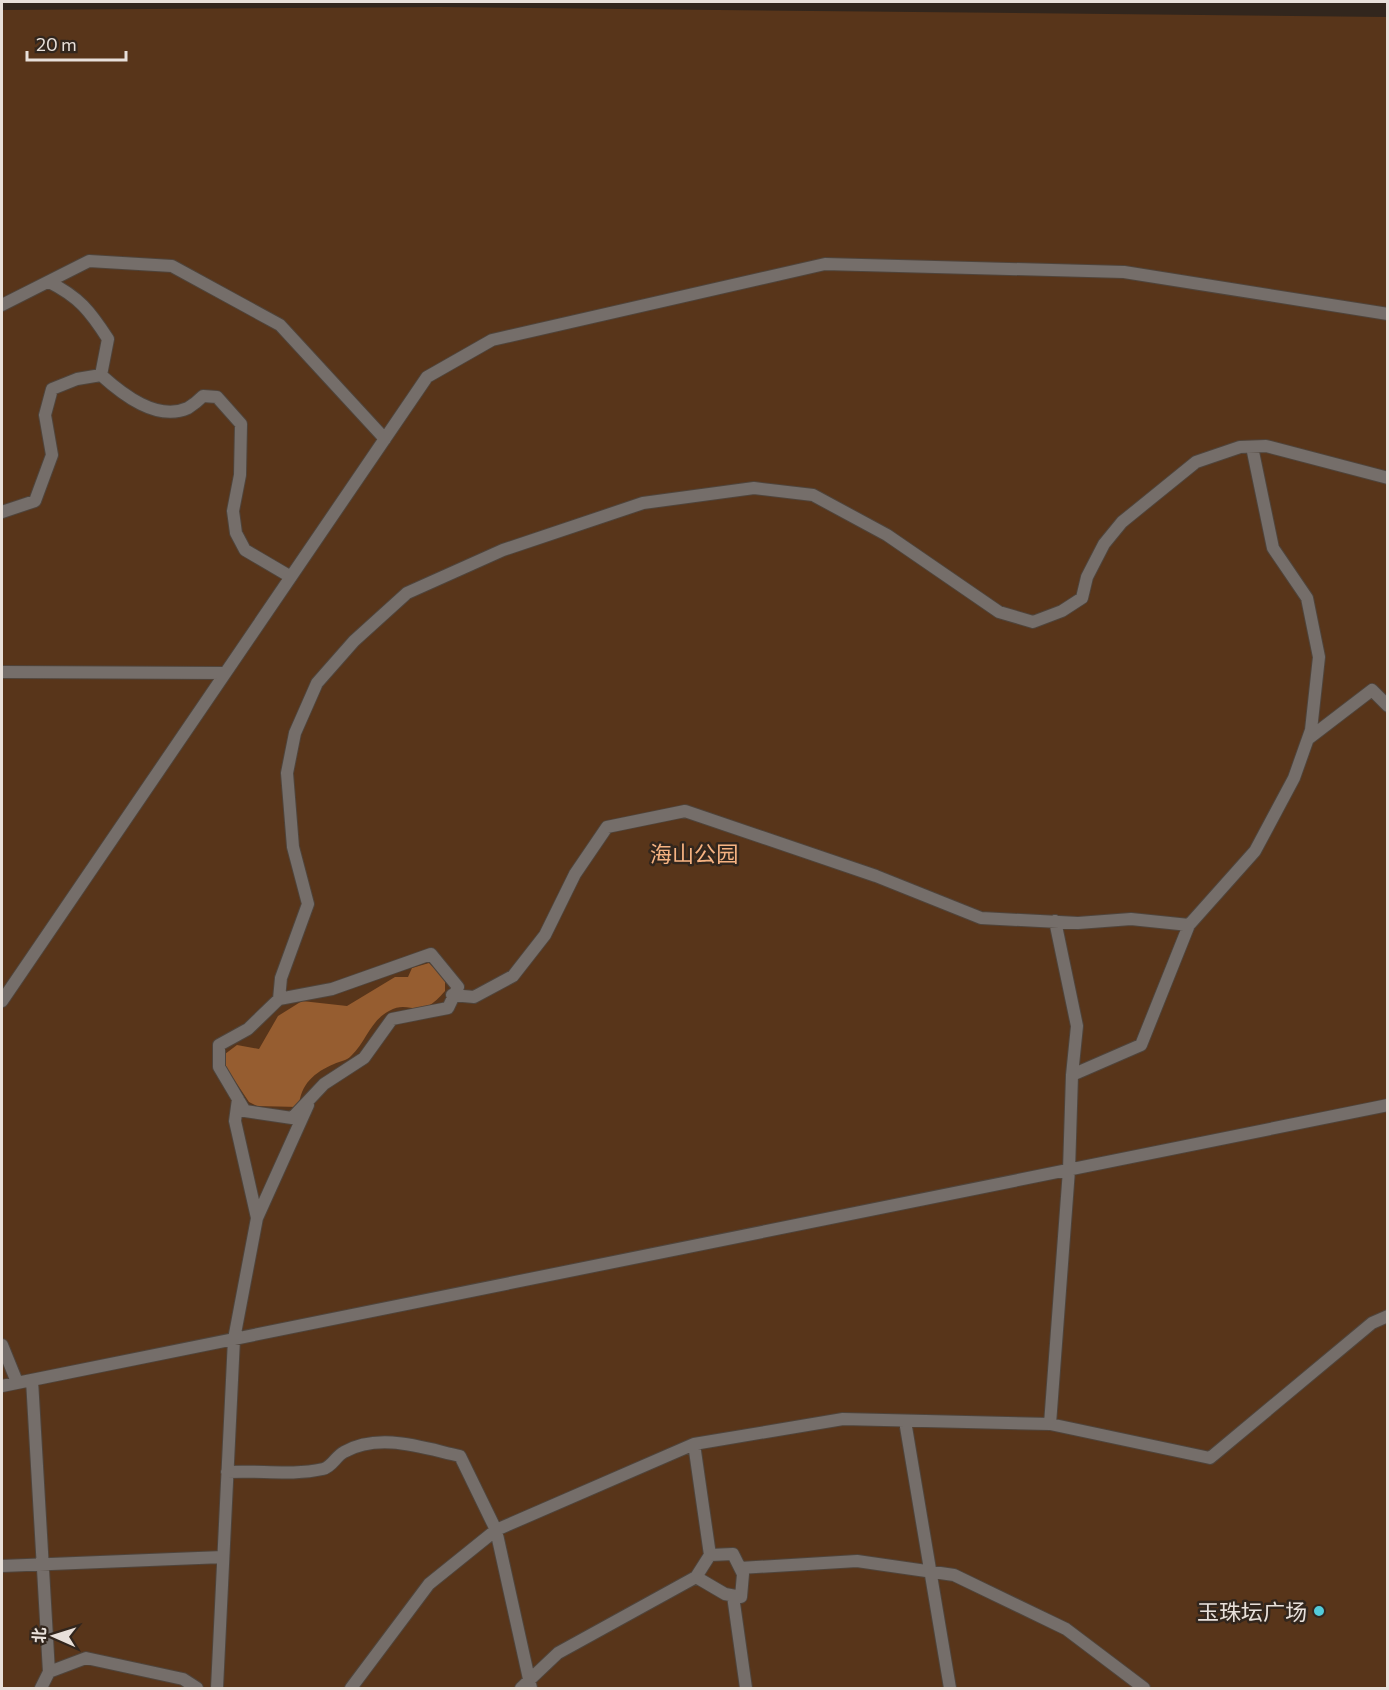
<svg xmlns="http://www.w3.org/2000/svg" width="1389" height="1690" font-family="Commissioner,'Noto Sans SC',sans-serif">
<style>
.park{fill:#58351a}
.water{fill:#965d30}
.lines{fill:none;stroke-linecap:round;stroke-linejoin:round}
.lane-casing{stroke:#4f443b;stroke-width:14}
.lane{stroke:#756e6a;stroke-width:12}
.poi-dot{fill:#53cbda;stroke:#32261d;stroke-width:2}
.labels{text-anchor:middle;dominant-baseline:central;stroke-width:5;stroke-linejoin:round;paint-order:stroke}
.park-label{font-size:22px;fill:#f6b382;stroke:#32261d}
.poi-label{font-size:22px;fill:#e8e0da;stroke:#32261d;text-anchor:end}
</style>
<rect width="100%" height="100%" fill="#32261d"/>
<path class="park" d="M439 7 1387 17V1688H2V10Z"/>
<path class="water" d="M429 963 445 979V991C417 1024 412 998 389 1011 370 1021 366 1042 351 1056 346 1061 340 1061 334 1064 315 1072 300 1084 299 1107L257 1106 249 1102 225 1066V1054L237 1045 259 1049 278 1016 302 1001 347 1006 395 977H408L412 968Z"/>
<g class="lines">
<g class="lane-casing">
<path id="lane" d="M49 282C79 297 90 311 108 339L101 375
M2 305 89 261 172 266 280 325 385 439
M2 512 35 501 52 455 45 415 52 389 77 379 101 375C122 394 157 422 188 408 193 405 199 400 203 396L217 397 241 424 240 475 233 511 236 533 245 550 291 577
M2 672 225 673
M1308 739 1372 690 1388 706
M1055 921 1077 1026 1072 1075
M1189 925 1141 1045 1072 1075 1069 1170 1050 1424 1210 1458 1372 1323 1388 1316
M452 995 474 997 513 976 545 935 575 874 607 827 685 811 876 876 981 918 1078 923 1131 919 1189 925 1255 851 1294 778 1311 730 1319 657 1307 598 1273 548 1252 447
M279 999 332 989 431 954 458 987 448 1008 392 1019 364 1058 324 1084 292 1118 245 1111 219 1067V1045L248 1029 279 999 281 978 308 904 293 847 287 773 295 733 317 683 354 641 407 593 503 550 643 503 754 488 813 495 887 535 999 612 1033 622 1062 611 1082 598 1087 577 1104 544 1122 522 1196 462 1240 447 1266 446 1388 478
M2 1001 427 377 492 340 825 264 1124 272 1388 314
M257 1218 308 1105
M2 1345 17 1382
M32 1380 49 1672
M2 1386 1388 1105
M905 1421 950 1688
M694 1444 710 1555
M227 1472C260 1470 291 1476 323 1469 332 1467 336 1456 344 1452 380 1432 423 1448 460 1456L496 1530 531 1688
M2 1566 223 1557
M740 1568 857 1561 954 1575 1066 1629 1144 1688
M733 1596 746 1688
M41 1688 49 1672 86 1658 183 1679 197 1688
M217 1688 234 1339 257 1218 235 1121 238 1099
M351 1688 429 1584 496 1530 694 1444 843 1419 1050 1424
M521 1688 558 1653 696 1577 710 1555 733 1554 743 1574 741 1597 725 1594 696 1577"/>
</g>
<use href="#lane" class="lane"/>
</g>
<circle class="poi-dot" cx="1319" cy="1611" r="6"/>
<g class="labels">
<g class="park-label">
<text x="694" y="853">海山公园</text>
</g>
<g class="poi-label">
<text x="1307" y="1611">玉珠坛广场</text>
</g>
</g>
<rect width="1389" height="1690" fill="none" stroke="#e8e0da" stroke-width="6"/>
<g transform="translate(54 1636) rotate(273)" stroke="#32261d" stroke-width="4.5" paint-order="stroke">
<path d="M0-4.5L10 22L0 15L-10 22Z" fill="#e8e0da"/>
<text y="-9" font-size="16" font-weight="bold" text-anchor="middle" fill="#e8e0da">北</text>
</g>
<path d="M27 51v9h99v-9" fill="none" stroke="#e8e0da" stroke-width="3"/>
<text x="36" y="51" font-size="18" fill="#e8e0da" stroke="#32261d" stroke-width="4.5" paint-order="stroke">20 m</text>
</svg>
